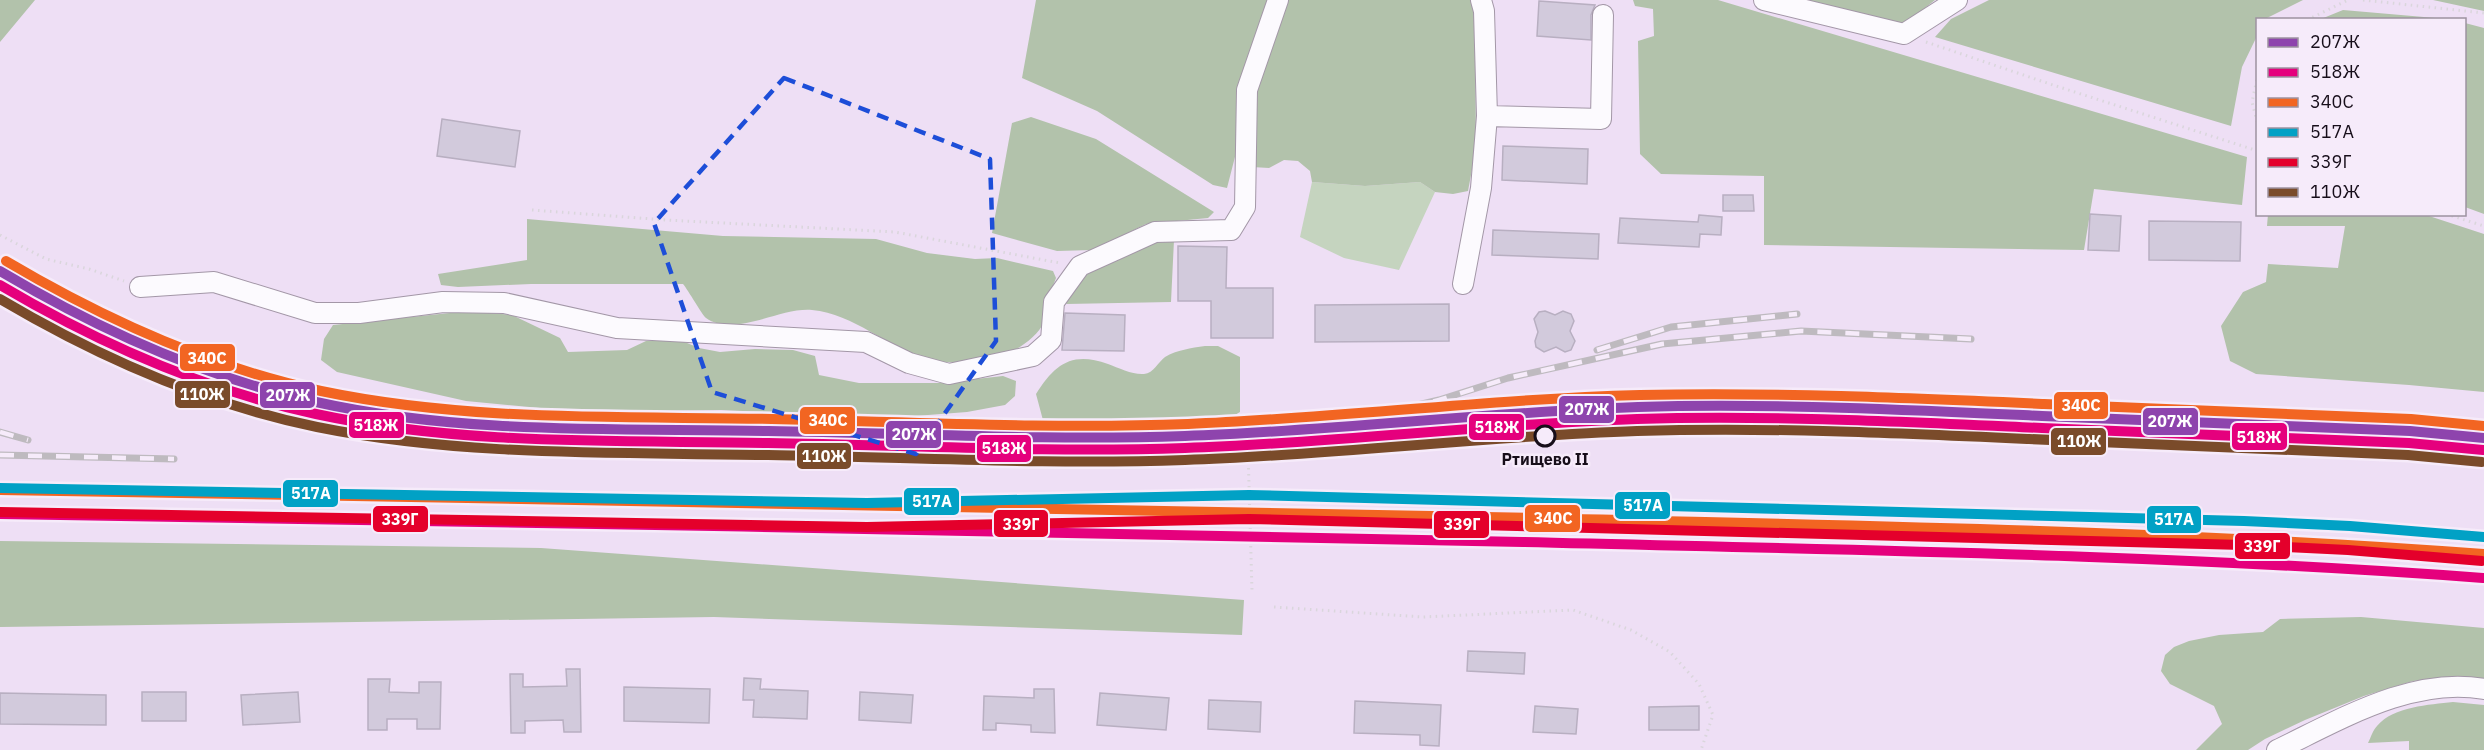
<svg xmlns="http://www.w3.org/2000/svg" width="2484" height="750" font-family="'IBM Plex Sans',sans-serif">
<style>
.green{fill:#c5d4bf}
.forest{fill:#b2c2ab}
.building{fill:#d2cadc;stroke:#b8afc1;stroke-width:1.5}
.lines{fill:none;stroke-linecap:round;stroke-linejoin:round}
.minor-casing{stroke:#a397a7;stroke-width:22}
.path{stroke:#dad6dc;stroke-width:3;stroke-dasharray:1.5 4.5;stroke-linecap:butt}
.minor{stroke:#fcfafe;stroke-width:20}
.rail-casing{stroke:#bebabf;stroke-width:7}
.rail{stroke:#f6ebfa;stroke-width:4.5;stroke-dasharray:14;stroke-linecap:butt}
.rail-1-casing{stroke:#f6ebfa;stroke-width:15}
.rail-2-casing{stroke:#f6ebfa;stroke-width:15}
.rail-3-casing{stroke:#f6ebfa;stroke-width:15}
.rail-4-casing{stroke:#f6ebfa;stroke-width:15}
.rail-5-casing{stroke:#f6ebfa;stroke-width:15}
.rail-6-casing{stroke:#f6ebfa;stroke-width:15}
.rail-1{stroke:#8e44ad;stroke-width:10}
.rail-2{stroke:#e5007d;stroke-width:10}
.rail-3{stroke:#f26522;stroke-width:10}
.rail-4{stroke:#01a1c5;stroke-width:10}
.rail-5{stroke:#e4002b;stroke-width:10}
.rail-6{stroke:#7a4b2a;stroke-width:10}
.marked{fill:none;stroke:#1d4ed8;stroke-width:4.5;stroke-dasharray:12 8;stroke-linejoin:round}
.stop-dot{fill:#f6ebfa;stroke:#170e1a;stroke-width:3}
.labels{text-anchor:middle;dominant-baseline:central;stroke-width:5;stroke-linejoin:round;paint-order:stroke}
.stop-label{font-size:16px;font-weight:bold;fill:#170e1a;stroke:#f6ebfa}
.line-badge{stroke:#f6ebfa;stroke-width:2}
.badge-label{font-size:16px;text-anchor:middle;font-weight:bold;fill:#fff}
</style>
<rect width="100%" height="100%" fill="#eedff5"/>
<path class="green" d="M1312 182 1365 186 1420 182 1435 192 1399 270 1344 258 1300 237Z"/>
<path class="forest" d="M0 0H35L0 42Z
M1036 0H1268L1238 85 1236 153 1227 188 1213 185 1097 111 1022 78Z
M1284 0H1472L1475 7 1476 148 1468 191 1453 194 1435 192 1420 182 1365 186 1312 182 1310 171 1298 161 1284 160 1269 168 1252 167V98Z
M1633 0H1718L2247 157 2242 205 2094 189 2084 250 1764 245V176L1661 174 1640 154 1638 41 1654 36 1653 9 1635 6Z
M1798 0H1935L1900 28Z
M1989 0H2303L2265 19 2258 20 2257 36 2242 67 2231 126 1935 37 1951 19Z
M2433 0H2484V11Z
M2343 10 2447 19H2321Z
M2465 23 2484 28V214L2465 207Z
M1031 117 1096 139 1214 212 1208 218 1146 224 1093 250 1057 251 992 233 1012 123Z
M2268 214 2426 215 2484 234V392L2409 385 2256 374 2230 361 2221 326 2243 292 2266 282 2268 264 2338 268 2345 226H2267Z
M527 219 723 236 876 239 927 253 975 259 997 258 1053 271 1056 278C1053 286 1049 295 1047 304 1046 309 1047 317 1044 322 1038 336 1020 348 1007 354 994 361 939 365 925 360 888 347 854 314 812 310 780 307 734 338 706 318 703 316 688 290 683 284H531L458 287 441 285 438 274 527 260Z
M1156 238 1174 240 1171 302 1066 304 1072 289 1089 269Z
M469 311 512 315 560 338 568 352 627 350 646 341 680 340 699 348 720 352 755 349 793 350 815 356 819 375 859 383H940L1003 376 1016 381 1015 396 1005 405 967 412 889 418 721 410 583 412 466 401 337 372 321 360 324 339 333 325Z
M1205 346H1218L1240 357V412L1225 421 1044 424 1036 394C1055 364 1072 351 1108 364 1119 368 1133 375 1144 374 1154 373 1158 362 1165 357 1177 350 1191 348 1205 346Z
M0 541 541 548 1244 600 1242 635 714 617 0 627Z
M2361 617 2484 628V681L2461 677 2413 681 2364 696 2305 720 2265 739 2248 750H2196L2222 724 2214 706 2170 684 2161 671 2165 655 2174 647 2189 641 2219 635 2263 632 2280 619Z
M2453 702 2484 705V750H2409V741L2368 743C2371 737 2373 730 2377 726 2394 706 2429 705 2453 702Z"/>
<path class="building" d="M1539 1 1595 5 1591 15V40L1537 36Z
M442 119 520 131 515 167 437 156Z
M1503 146 1588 149 1587 184 1502 180Z
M1723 195H1753L1754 211H1723Z
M2090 214 2121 216 2119 251 2088 250Z
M1699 215 1722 217 1721 235 1700 234 1699 247 1618 243 1620 218 1698 222Z
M2149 221 2241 222 2240 261 2149 260Z
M1493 230 1599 234 1598 259 1492 255Z
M1178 246 1227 247 1226 288H1273V338H1211V301H1178Z
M1449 304V341L1315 342V305Z
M1545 311 1555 315 1563 311 1571 314 1574 321 1570 331 1575 341 1571 350 1565 352 1556 347 1544 352 1536 347 1535 341 1538 332 1534 319 1539 312Z
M1065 313 1125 315 1124 351 1062 350Z
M1468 651 1525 653 1524 674 1467 671Z
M566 669H580L581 732H564L563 720 525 721V733H511L510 674H523V687L567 686Z
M744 678 761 679 760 689 808 691 807 719 753 717 754 700H743Z
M368 679H390L389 692 419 693V682H441L440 729H417V719H387V730H368Z
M624 687 710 689 709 723 624 721Z
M1034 689H1054L1055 733 1031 732V725L996 723V730H983L984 696 1034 698Z
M142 692H186V721H142Z
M298 692 300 722 243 725 241 695Z
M860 692 913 695 911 723 859 720Z
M0 693 106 695V725L0 724Z
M1100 693 1169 698 1166 730 1097 725Z
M1209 700 1261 702 1260 732 1208 729Z
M1355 701 1441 705 1439 746 1420 745V735L1354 733Z
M1535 706 1578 709 1576 734 1533 732Z
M1699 706V730H1649V707Z"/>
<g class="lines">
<g class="minor-casing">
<path id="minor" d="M1764 0 1904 34 1957 0
M1487 116 1601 119 1603 15
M1463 284 1481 188 1487 116 1484 11 1481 0
M140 287 214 282 315 313H359L443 302 504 303 617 328 866 342 909 363 949 374 1033 356 1051 340 1054 302 1080 266 1155 232 1231 230 1245 207 1247 90 1278 0
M2277 750C2340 720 2412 676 2484 689"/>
</g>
<path class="path" d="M2363 0 2484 13
M2307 20 2348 0
M1926 42 2053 85 2258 151
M2258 74 2252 102 2258 125
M532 210 666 220 895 232 1060 263
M2446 214 2484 226
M0 235 46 259 89 269 124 281
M1247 414 1252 591
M1274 607 1423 617 1573 610 1631 630 1670 652 1699 684 1713 715 1701 750"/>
<use href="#minor" class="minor"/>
<g class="rail-casing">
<path id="rail" d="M0 293C131 377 284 432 439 447 507 454 576 454 644 456
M1597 350 1671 327 1797 314
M1268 431 1392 411 1439 400 1508 378 1662 344 1801 331 1971 339
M0 432 28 440
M0 455 174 459
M0 517 1250 537 2044 554 2311 566 2484 579"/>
</g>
<use href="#rail" class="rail"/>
<g class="rail-1-casing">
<path id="rail-1" d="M0 271C99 330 203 377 316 402 464 435 618 428 768 431 907 433 1046 441 1185 436 1336 431 1486 412 1638 407 1773 403 1908 410 2042 416 2165 421 2287 426 2410 431L2484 438"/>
</g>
<g class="rail-2-casing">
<path id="rail-2" d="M0 285C98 343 204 390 316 414 464 446 618 440 768 443 907 445 1046 453 1185 448 1336 443 1486 424 1637 419 1772 415 1907 422 2042 428 2164 433 2287 438 2409 443L2483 450
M0 514C508 523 1015 530 1523 542 1843 550 2163 554 2483 578"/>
</g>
<g class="rail-3-casing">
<path id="rail-3" d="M6 261C104 319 209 367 321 391 469 422 622 416 772 419 911 422 1050 429 1188 424 1339 418 1489 399 1640 395 1775 392 1909 398 2044 404 2166 409 2288 414 2411 419L2484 426
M0 490C512 499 1024 506 1536 518 1852 526 2168 530 2484 554"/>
</g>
<g class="rail-4-casing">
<path id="rail-4" d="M0 488 867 503 1249 495 2244 521 2350 526 2484 537"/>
</g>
<g class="rail-5-casing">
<path id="rail-5" d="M0 512 867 527 1249 519 2243 545 2348 550 2482 561"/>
</g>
<g class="rail-6-casing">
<path id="rail-6" d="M0 299C98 357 205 404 317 427 465 457 618 452 768 455 907 457 1046 465 1185 460 1336 455 1486 436 1637 431 1768 427 1898 433 2029 439 2155 445 2282 449 2408 455L2482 462"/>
</g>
<use href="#rail-1" class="rail-1"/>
<use href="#rail-2" class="rail-2"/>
<use href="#rail-3" class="rail-3"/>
<use href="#rail-4" class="rail-4"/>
<use href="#rail-5" class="rail-5"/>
<use href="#rail-6" class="rail-6"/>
</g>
<path class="marked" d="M784 78 990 159 996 341 916 454 712 392 654 223Z"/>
<circle class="stop-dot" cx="1545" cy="436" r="10"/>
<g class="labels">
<g class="stop-label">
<text x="1545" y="459">Ртищево II</text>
</g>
</g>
<g class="line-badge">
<rect x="179" y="343" width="57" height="29" rx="6" fill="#f26522"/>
<rect x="174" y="380" width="57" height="29" rx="6" fill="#7a4b2a"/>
<rect x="259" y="381" width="57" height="28" rx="6" fill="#8e44ad"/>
<rect x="2053" y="391" width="56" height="29" rx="6" fill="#f26522"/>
<rect x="1558" y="395" width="57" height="29" rx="6" fill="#8e44ad"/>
<rect x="799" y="406" width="57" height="29" rx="6" fill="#f26522"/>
<rect x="2142" y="407" width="57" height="29" rx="6" fill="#8e44ad"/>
<rect x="348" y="411" width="57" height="28" rx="6" fill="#e5007d"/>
<rect x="1468" y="413" width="57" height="28" rx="6" fill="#e5007d"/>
<rect x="885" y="420" width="57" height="29" rx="6" fill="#8e44ad"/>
<rect x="2231" y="422" width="57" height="29" rx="6" fill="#e5007d"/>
<rect x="2050" y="427" width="57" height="29" rx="6" fill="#7a4b2a"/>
<rect x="976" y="434" width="56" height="29" rx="6" fill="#e5007d"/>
<rect x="796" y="442" width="56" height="28" rx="6" fill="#7a4b2a"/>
<rect x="282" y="479" width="57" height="29" rx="6" fill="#01a1c5"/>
<rect x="903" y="487" width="57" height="29" rx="6" fill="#01a1c5"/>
<rect x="1614" y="491" width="57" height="29" rx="6" fill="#01a1c5"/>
<rect x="1524" y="504" width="57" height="29" rx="6" fill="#f26522"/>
<rect x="372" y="505" width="57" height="28" rx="6" fill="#e4002b"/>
<rect x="2146" y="505" width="56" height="29" rx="6" fill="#01a1c5"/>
<rect x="993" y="509" width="56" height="29" rx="6" fill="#e4002b"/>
<rect x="1433" y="510" width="57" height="29" rx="6" fill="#e4002b"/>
<rect x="2234" y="532" width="57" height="28" rx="6" fill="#e4002b"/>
</g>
<g class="badge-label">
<text x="207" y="364">340С</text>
<text x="202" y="400">110Ж</text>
<text x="288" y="401">207Ж</text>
<text x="2081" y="411">340С</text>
<text x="1587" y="415">207Ж</text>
<text x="828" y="426">340С</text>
<text x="2170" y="427">207Ж</text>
<text x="376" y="431">518Ж</text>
<text x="1497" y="433">518Ж</text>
<text x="914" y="440">207Ж</text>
<text x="2259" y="443">518Ж</text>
<text x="2079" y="447">110Ж</text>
<text x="1004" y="454">518Ж</text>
<text x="824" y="462">110Ж</text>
<text x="311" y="499">517А</text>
<text x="932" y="507">517А</text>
<text x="1643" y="511">517А</text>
<text x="1553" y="524">340С</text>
<text x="400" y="525">339Г</text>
<text x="2174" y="525">517А</text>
<text x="1021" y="530">339Г</text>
<text x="1462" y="530">339Г</text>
<text x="2262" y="552">339Г</text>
</g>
<rect x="2256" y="18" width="210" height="198" fill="#f6ebfa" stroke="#9d93a0" stroke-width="1.5"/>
<rect x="2268" y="38" width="30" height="9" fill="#8e44ad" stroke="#9d93a0" stroke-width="1.5"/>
<text x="2310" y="48" font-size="18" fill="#170e1a">207Ж</text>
<rect x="2268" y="68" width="30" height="9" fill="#e5007d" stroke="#9d93a0" stroke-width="1.5"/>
<text x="2310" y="78" font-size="18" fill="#170e1a">518Ж</text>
<rect x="2268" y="98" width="30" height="9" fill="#f26522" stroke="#9d93a0" stroke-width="1.5"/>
<text x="2310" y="108" font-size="18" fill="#170e1a">340С</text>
<rect x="2268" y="128" width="30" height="9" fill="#01a1c5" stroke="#9d93a0" stroke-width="1.5"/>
<text x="2310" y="138" font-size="18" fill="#170e1a">517А</text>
<rect x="2268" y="158" width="30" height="9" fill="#e4002b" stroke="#9d93a0" stroke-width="1.5"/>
<text x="2310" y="168" font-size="18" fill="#170e1a">339Г</text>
<rect x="2268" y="188" width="30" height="9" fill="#7a4b2a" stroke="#9d93a0" stroke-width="1.5"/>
<text x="2310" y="198" font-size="18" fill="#170e1a">110Ж</text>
</svg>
